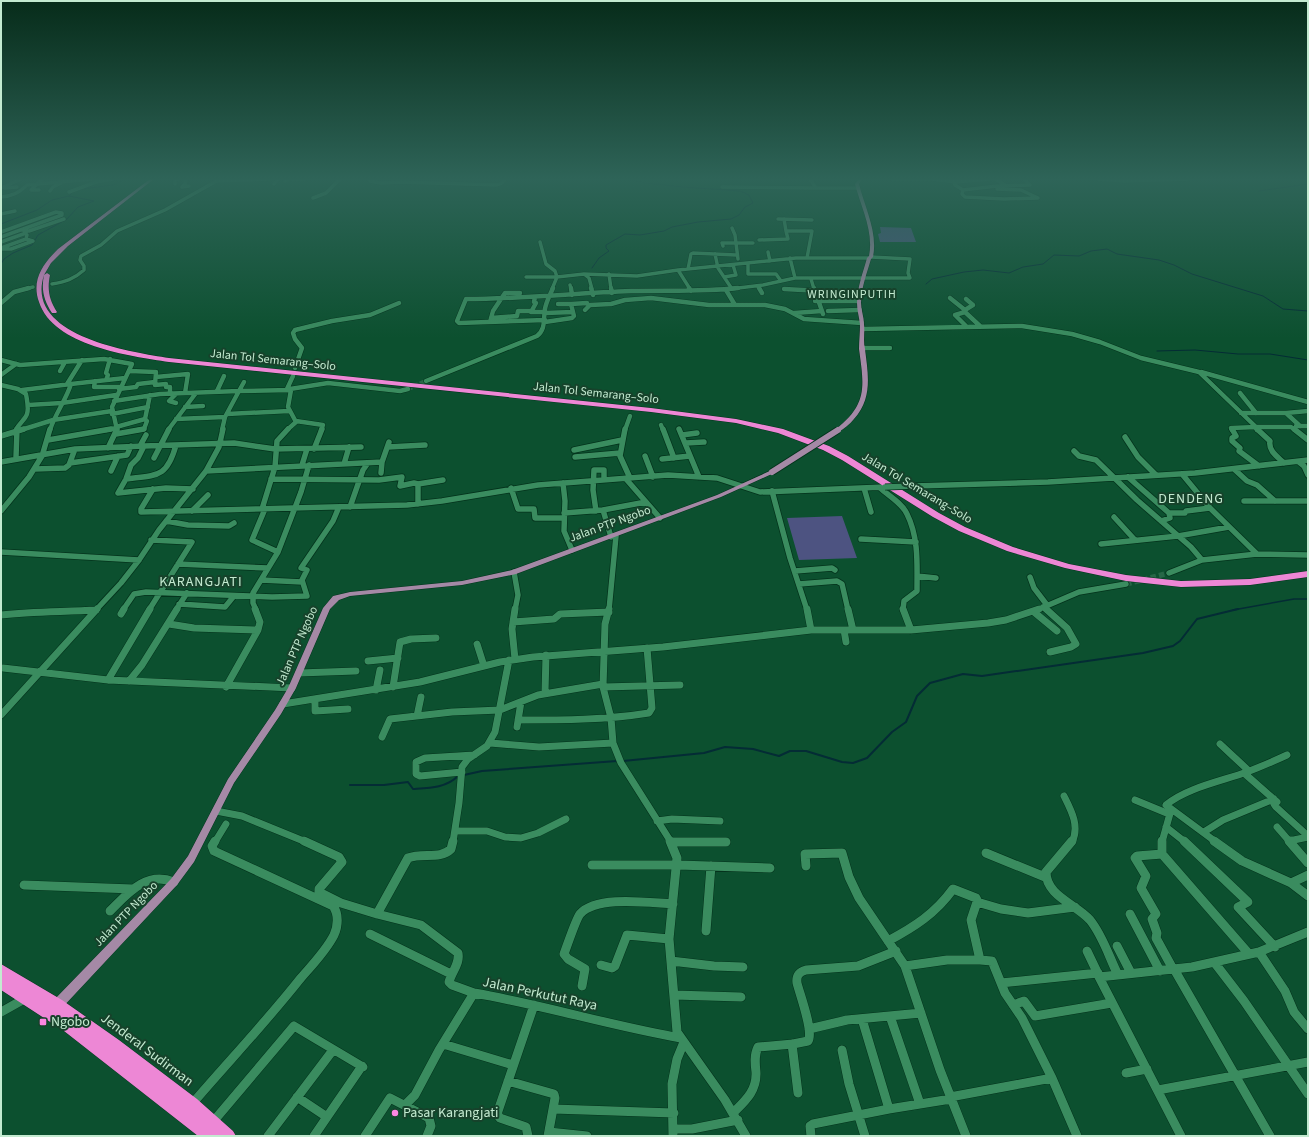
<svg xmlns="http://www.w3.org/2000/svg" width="1309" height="1137" font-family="'Source Sans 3',sans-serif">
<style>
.green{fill:#4d5381}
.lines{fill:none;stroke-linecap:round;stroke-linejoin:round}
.stream-far2{stroke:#042c35;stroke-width:1}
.stream-far1{stroke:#042c35;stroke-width:1.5}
.stream{stroke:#042c35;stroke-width:2}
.minor-tunnel-far1{stroke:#276747;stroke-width:4.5;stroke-dasharray:4.5 2;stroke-linecap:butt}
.minor-tunnel{stroke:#276747;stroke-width:5.5;stroke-dasharray:5.5 3;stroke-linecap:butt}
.minor-far4-casing{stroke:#04331c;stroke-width:4.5}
.minor-far3-casing{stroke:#04331c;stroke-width:5.5}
.minor-far2-casing{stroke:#04331c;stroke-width:7}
.minor-far1-casing{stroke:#04331c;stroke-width:8}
.minor-casing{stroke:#04331c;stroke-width:10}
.major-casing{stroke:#04331c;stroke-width:1}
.highway-casing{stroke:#04331c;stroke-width:1}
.minor-far4{stroke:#3a8c5f;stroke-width:3.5}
.minor-far3{stroke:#3a8c5f;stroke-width:4.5}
.minor-far2{stroke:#3a8c5f;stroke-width:5.5}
.minor-far1{stroke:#3a8c5f;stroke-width:7}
.minor{stroke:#3a8c5f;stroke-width:9}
.major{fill:#a589a6;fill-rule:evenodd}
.highway{fill:#ed87d5;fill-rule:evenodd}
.minor-bridge-casing{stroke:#04331c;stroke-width:7;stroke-linecap:butt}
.major-bridge-casing{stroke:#04331c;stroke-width:8;stroke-linecap:butt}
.minor-bridge{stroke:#3a8c5f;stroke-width:5.5}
.major-bridge{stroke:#a589a6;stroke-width:6}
.poi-dot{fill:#fd86e2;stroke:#17422b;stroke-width:1.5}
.labels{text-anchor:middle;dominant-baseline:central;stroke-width:4;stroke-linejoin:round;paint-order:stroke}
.far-quarter-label{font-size:12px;letter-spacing:1px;fill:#c3ead0;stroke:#17422b}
.street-label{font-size:12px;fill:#c3ead0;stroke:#17422b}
.quarter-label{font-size:14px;letter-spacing:1px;fill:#c3ead0;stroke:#17422b}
.near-street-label{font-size:14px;fill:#c3ead0;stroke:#17422b}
.near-poi-label{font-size:14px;fill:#c3ead0;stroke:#17422b;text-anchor:start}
</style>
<rect width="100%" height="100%" fill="#0c502f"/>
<path class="green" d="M880 227 911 228 916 242H880L878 234 881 233Z
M842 516 857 558 799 560 787 518Z"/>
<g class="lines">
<path class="stream-far2" d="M82 189 113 185 125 179
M1259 191 1308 184
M1 224 37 210 52 200 69 196
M1 264 4 259 13 253 32 245 38 235 67 219 78 207 94 201 69 196 73 192
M592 268 599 258 609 251 606 248V245L625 234 640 235 664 231 672 227 698 222 731 219 739 215 745 207 753 203 749 195 740 191 683 187 646 183 627 179
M926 284 932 279 964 272 983 270 1009 273 1023 267 1043 264 1054 255 1079 256 1091 251 1107 249 1117 254 1159 260 1174 265 1192 274 1263 296 1283 309 1308 311
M1157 351 1195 350 1238 354H1270L1308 360"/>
<path class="stream-far1" d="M1233 610 1294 599H1308"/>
<path class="stream" d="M623 761 704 753 725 747 753 749 779 756 790 751H806L842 762 853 763 867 758 892 732 906 722 917 696 930 683 963 674 982 676 1143 653 1173 646 1180 641 1197 619 1238 609
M464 775 482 771 617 761
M350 785H384L408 782 413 789C429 788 446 788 458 776"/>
<path class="minor-tunnel-far1" d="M408 389 426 381"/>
<path class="minor-tunnel" d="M1126 584 1169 573"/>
<g class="minor-far4-casing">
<path id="minor-far4" d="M186 179 185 184 182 187 189 186
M291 179H305
M369 179 370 181 381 183 401 182 497 185 502 183 505 179
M810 179 816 188H858
M893 179H932L956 182 990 179
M995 179 1005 185
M1024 179 1030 185
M1098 179 1124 181 1188 179
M216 181 270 179
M285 181 288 179
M954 182 955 185 963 190 962 194 965 197 1004 199 1038 198 1021 190 997 189
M175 184V180L178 179
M274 184 278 179
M722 187 815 188
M1 188 21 179
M5 188 17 187
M39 190H31L42 179
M963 190 997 186 1030 185
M50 191 53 187 61 183
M69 192 96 182 113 179
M1 197C12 196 19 193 27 185L93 179
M313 198 326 193 340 179
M1 214 15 211
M778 219 812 220
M784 219 786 231H812L807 258
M732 228 735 235 738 259
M22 230 29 231 64 219
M1 232 56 212 62 213V215L1 237
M759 240 788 239 786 231
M1 242 26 233
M540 242 546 264 555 271 557 277 552 289
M723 246 722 243H753
M1 248 26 239 27 235
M1 249H11L33 241 26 239
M768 252 770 261
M715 254 718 268 732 289
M790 258 795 278
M748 263V274H776L781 281
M688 269 691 254 693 253 736 255
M678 270 690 289
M584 274 637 276 678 270 796 258H869
M609 274 611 289
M526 277H557L584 274 589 278 592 289
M724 277 736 275 733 265
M811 279 814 289
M52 284C65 282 74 279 84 270V266L80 260 81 256 101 245 117 231 165 210 220 179
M570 285 571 289
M758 286 760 289
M25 289 33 287
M730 289 763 285 795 278H910L908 273 910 259 871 257"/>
</g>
<g class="minor-far3-casing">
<path id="minor-far3" d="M571 288 572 295
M591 288 593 295
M611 288 612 293
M689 288 691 291
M759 288 762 293
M814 288 823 314
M784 289 860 293
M726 290 735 305
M535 297 534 302 536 303 531 312H545
M950 298 965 310V312L980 326
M815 301H859
M1 303 14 292 29 288
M558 304H571
M585 310 590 305 611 304 625 300 651 298 709 305H765L785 309 804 319 862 323
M965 310 973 305 966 299
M828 311 860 310
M965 312 955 315 967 327
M545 313 573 312
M794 313 822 311
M491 318 517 316 518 311H531
M545 320 459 323 457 321 466 299C521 299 576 293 631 291 667 290 702 292 738 288
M490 322 493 311 505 293H520
M545 322 572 318 574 316 571 304 587 303
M862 329 1022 326 1072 334 1100 342 1141 358 1199 372 1256 427H1291L1295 430
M862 348H890
M1 360 20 365 104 359 132 364 112 407 117 430
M295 368 302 348 295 339 293 333 295 330 332 321 370 315 399 303
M60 371 65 362
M129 371 156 372 155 385 166 384V387H170V393
M1201 372 1308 402
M1 375 16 364
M156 377 188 374 185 393
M106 380 108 375 106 373 110 359
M95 381 94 387H120
M426 381 537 336C546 329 543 320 545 309 546 302 550 295 553 288
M67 384 82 360
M1 385 18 389 26 394C27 400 29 408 27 414 25 420 19 423 16 430
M119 389 136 387 138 384 155 382
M287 389 293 376
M290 389 328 383 400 391 408 389
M22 390 71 384
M217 391 224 376
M239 391 291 390 288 407 296 422 287 430
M239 391 244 382
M1240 393 1256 413
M176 394 169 401 176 403
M114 401 160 394 239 391 225 417 222 430
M28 405 62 403 116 395
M185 407 203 406
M1241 413H1286
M112 414 148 407
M227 414 289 411
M176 419 225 417
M296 421 323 425 321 430
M661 425 663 430
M1296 426H1308
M1300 426 1286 413 1308 411
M116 427 145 419 150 395
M21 430 53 420 112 411
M50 430C55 414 66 400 71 384L125 378
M106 430 117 428
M138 430 144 429 147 421 145 419
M168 430 196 393
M625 430 630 416
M1232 430 1231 428 1256 427 1257 430"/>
</g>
<g class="minor-far2-casing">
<path id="minor-far2" d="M17 429 16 457 18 459 75 449 144 446 234 443 275 449 361 447
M625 429 620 456 630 478
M663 429 674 458
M679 429 699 477
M1232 429 1236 436 1232 438V441L1240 448 1239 451 1259 466
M1257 429 1270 441C1268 451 1278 457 1284 463
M1294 429 1308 440
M116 434 144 429
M682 435 697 433
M1 436 24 429
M1125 437 1138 457 1155 474
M48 440 111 429
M686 443 704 442
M140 446 146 435
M144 446 138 458 131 465 126 479 118 493 166 488 193 489
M388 447 425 445
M108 448 117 429
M314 449 322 429
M574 450 622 440
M1074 451 1079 456 1096 460 1137 500 1191 547 1202 560 1169 573
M645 456 653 477
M575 457 620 453
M154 458 169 429
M662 459 690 456
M1 462 18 459
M1299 462 1304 466 1308 475
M70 463 127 455 131 446
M344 464 349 447
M302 465 307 449
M35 469 65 468 69 465 75 449
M1234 469 1247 481 1257 485 1275 501
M111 471 118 456
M206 471 382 462 389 442
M381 473 382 462
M1182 474 1210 508 1257 554 1202 560
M1128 477 1169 513H1185L1186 511 1210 508
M126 479C157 475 167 478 176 445
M271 479 379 480 402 477 400 486 414 483 418 484V504
M626 479 660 518
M563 483 565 501 564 531 572 550
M418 484 443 480
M914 486 1048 482 1195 473 1308 460
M511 488 518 509H534L535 518H563
M864 488 871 512
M880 488C889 496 902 503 907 514 919 538 917 565 917 591L904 601 903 610
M153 489 141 509V512L407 505 442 501 538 485 668 475 717 478 760 492 885 487
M772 491 790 558 807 610
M1244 501H1308
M350 507 363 470 368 463
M262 509 275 467 277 441 288 429
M265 509 252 540 278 552
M603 510 611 537
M1 511 29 477 42 456 50 429
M192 511 208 495
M596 511 593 490 594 470H604V480
M564 513 603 510 646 502
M1114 517 1135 540
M166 521 188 525 229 526 234 523
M1161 521 1170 518 1169 513
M861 539 916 542
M1101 544 1178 536 1229 527
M1 552 139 560
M1257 554 1308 555
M178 564 268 568
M795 571 832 568 835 570
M514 572 518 595 515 610
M917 576 936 578
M1030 577 1034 588 1047 605
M261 580 302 582
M799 584 837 581 842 584 848 610
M179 604 225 607 234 596
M1043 607 1047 610
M87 610H96
M96 610 121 583 139 560 159 530 206 471 219 447 223 429
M123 610 134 594 146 592 272 597 307 596 302 580 307 570 301 568 333 521 339 507
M149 610 192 542 151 540
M176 610 187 593
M256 610 253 603V593L278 552 301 492 309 465
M609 610 616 536
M1037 610 1079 592 1126 584"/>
</g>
<g class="minor-far1-casing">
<path id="minor-far1" d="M609 609 605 624 603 687 611 718 613 743 621 763 671 842
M807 609 811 630
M848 609 853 630
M903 609 911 630
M1046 609 1067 628 1076 644 1071 647 1050 652
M1034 612 1057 631
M121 614 124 609
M1 615C33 611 64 612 96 610
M513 622 554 619 560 614 609 612
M169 624 194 628 258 630
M844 630 846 642
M477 644 484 666
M515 659 512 629 515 609
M368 661 398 658
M3 668 108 680 292 688
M299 673 356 671
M108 680 150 609
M129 681 142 665 177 609
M226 687 258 630 260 622 255 609
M393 687 400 642 411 639 436 638
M603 687 680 685
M376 690 380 670
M545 693 546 655
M315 700V711L348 709
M283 704 420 682 500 662 533 657 663 647 811 630H911L988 623 1006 620 1039 609
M1 715 97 609
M417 716 421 697
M518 720C562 720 605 720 649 713L652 708 647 648
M517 727 521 702
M382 737 390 719 452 712 500 710 538 695 603 684
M490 743 539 747 613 743
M1220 744 1249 771
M462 772 420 776 416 774V762L425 758 474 755
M1244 773 1277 802 1274 804 1276 807 1308 836
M1064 796C1071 810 1080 826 1072 842
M1135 800 1169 814
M216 811 242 816 306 842
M657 821 672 819 720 821
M1166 827 1185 842
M1277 827 1290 842
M455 831H487L505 837 521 838 538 833 566 819
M1204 832 1223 820 1274 799
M1289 841 1308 837
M215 842 226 824
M453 842 459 803 462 767 468 759 487 746 495 732 509 660
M1162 842 1171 810
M1216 842 1166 805C1186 788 1222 781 1247 772 1260 767 1274 761 1287 755"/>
</g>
<g class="minor-casing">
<path id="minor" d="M304 841 339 857 342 862 319 889V892L341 903 377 914
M453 841 451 849C440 860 422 852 408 858L377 914 421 925 458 953C460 964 452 971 449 982L452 985 474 993
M670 841 677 858 669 939 677 1032 725 1100 746 1136
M1072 841 1046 872C1046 896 1076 904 1090 920 1103 936 1109 957 1118 975
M1162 841V854L1249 954
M1184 841 1248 902 1238 907 1275 947
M1214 841 1242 861 1291 883 1308 896
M1289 841 1308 863
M1289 841H1291
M671 842H726
M986 853 1045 877
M1162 854 1137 856 1135 858 1146 876 1141 888 1156 914 1152 919 1157 933 1156 938 1173 969
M592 865H678L770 868
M806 866 805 854 842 853 849 877 859 898 905 966 940 1070 966 1136
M1291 883 1308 875
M24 885 133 889
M110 911C128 893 146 871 174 882
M1130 914 1160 971
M706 931 711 866
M370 934 451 974
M888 941C914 927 935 914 953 889L976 898 978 902
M1117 946 1131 973
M1087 951 1099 976
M1259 952 1285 991 1294 1012 1308 1029
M671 961 714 966 743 967
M1214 962 1244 1001 1308 1094
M601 965 612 968 615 966 627 935 669 939
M905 966 947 960H980L971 920 977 902 1001 909 1028 913 1075 907
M1174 969 1270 1136
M1001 983 1098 973
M582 986 585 969 568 959 564 954C567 946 576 919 580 914 597 895 650 903 673 904
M674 995 741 997
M1013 1005 1024 1001 1035 1016 1112 1003
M1 1012 26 998
M890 1016 920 1104
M862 1019 889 1109
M809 1029 847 1020 921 1013
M443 1044 513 1065
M792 1044 798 1093
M842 1050 849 1084 865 1136
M1126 1073 1147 1069
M1052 1078 1077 1136
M508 1081 554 1094 555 1098 548 1136
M1158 1090 1308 1062
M297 1097 327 1117 362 1066
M950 1097 1052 1078 1022 1018 1005 993 992 961 980 960
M192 1104C228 1062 266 1022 300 979 312 965 326 951 334 935 338 926 339 914 333 906L214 851 212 846 215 841
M405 1105 415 1095 439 1050 474 993C544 1005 611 1026 681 1038
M553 1109 674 1113
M733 1113C745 1101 757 1091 756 1072 755 1064 754 1055 758 1047L793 1044 808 1041C814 1032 800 995 797 983 796 975 799 972 806 970L858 966 896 951
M212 1123 294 1026 363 1067
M674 1129H692L738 1120
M549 1132 587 1136
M268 1136 333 1050
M314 1136 327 1117
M365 1136 390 1098 429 1118 431 1126 427 1136
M528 1136 526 1127 500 1118 497 1114 534 1005
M673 1136 672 1084 677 1059 684 1042
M811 1136 810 1126 813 1124 889 1109 951 1099
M1181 1136 1099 977 1192 967 1259 952 1308 932"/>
</g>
<g class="major-casing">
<path id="major" d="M859 179H862L859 184C865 208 878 232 873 257L871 259C867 273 861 288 861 303 861 310 864 317 864 324 865 333 863 341 865 349 868 374 873 398 854 419 850 424 844 429 838 432L835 430 836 429C868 404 864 386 859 349 859 341 860 333 860 324 859 317 857 310 857 303 857 287 863 273 867 258L869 256C874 231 861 208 855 184Z
M772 470 774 471 775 472 774 473 721 497 516 574 462 585 350 596 339 600 330 609 296 688 281 714 234 783 194 862 177 885 61 1009 57 1010 53 1009 52 1005 53 1001 171 879 188 856 228 779 275 710 288 688 323 608 333 596 350 592 462 581 512 570 717 495Z"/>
</g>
<g class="highway-casing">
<path id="highway" d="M150 179H154L68 246 51 263 44 275 47 273 50 275C47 289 49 300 57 312L56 313H52C44 301 41 290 44 275 24 336 130 352 169 358L651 408 736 419 783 429 829 446 848 456 939 513 965 527 1013 547 1069 564 1126 575 1181 581 1250 579 1308 571V577L1250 585 1181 587 1126 581 1065 568 1007 551 959 531 933 517 842 460 823 450 778 433 736 423 651 412 169 362C130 356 53 346 39 302 31 280 43 264 58 249Z
M1 964 62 1000 119 1040 197 1099 233 1131 236 1136H198L64 1031 1 990Z"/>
</g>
<use href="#minor-far4" class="minor-far4"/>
<use href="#minor-far3" class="minor-far3"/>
<use href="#minor-far2" class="minor-far2"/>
<use href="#minor-far1" class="minor-far1"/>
<use href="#minor" class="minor"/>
<use href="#major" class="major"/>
<use href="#highway" class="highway"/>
<g class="minor-bridge-casing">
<path id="minor-bridge" d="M885 487 914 486"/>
</g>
<g class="major-bridge-casing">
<path id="major-bridge" d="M772 472 838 430"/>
</g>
<use href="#minor-bridge" class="minor-bridge"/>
<use href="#major-bridge" class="major-bridge"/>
</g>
<linearGradient id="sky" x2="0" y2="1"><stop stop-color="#072c1a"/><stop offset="0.53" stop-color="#2e6458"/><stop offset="1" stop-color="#2e6458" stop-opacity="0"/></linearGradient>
<rect width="1309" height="338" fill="url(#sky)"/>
<g class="poi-dot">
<rect x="39" y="1018" width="8" height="8" rx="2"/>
<circle cx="395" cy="1113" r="4"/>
</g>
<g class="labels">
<g class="far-quarter-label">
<text x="852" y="294">WRINGINPUTIH</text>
</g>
<g class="street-label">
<text transform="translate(273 360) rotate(6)">Jalan Tol Semarang–Solo</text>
<text transform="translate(596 393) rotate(6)">Jalan Tol Semarang–Solo</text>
<text transform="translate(917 488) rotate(31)">Jalan Tol Semarang–Solo</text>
<text transform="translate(610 524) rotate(-20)">Jalan PTP Ngobo</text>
<text transform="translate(297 646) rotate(-66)">Jalan PTP Ngobo</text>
<text transform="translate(126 914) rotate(-46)">Jalan PTP Ngobo</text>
</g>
<g class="quarter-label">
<text x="1191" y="499">DENDENG</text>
<text x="201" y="582">KARANGJATI</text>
</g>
<g class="near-street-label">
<text transform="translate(540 994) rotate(12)">Jalan Perkutut Raya</text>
<text transform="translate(147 1050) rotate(37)">Jenderal Sudirman</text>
</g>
<g class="near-poi-label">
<text x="51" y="1022">Ngobo</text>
<text x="403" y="1113">Pasar Karangjati</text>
</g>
</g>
<rect width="1309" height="1137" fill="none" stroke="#c3ead0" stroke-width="4"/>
</svg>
